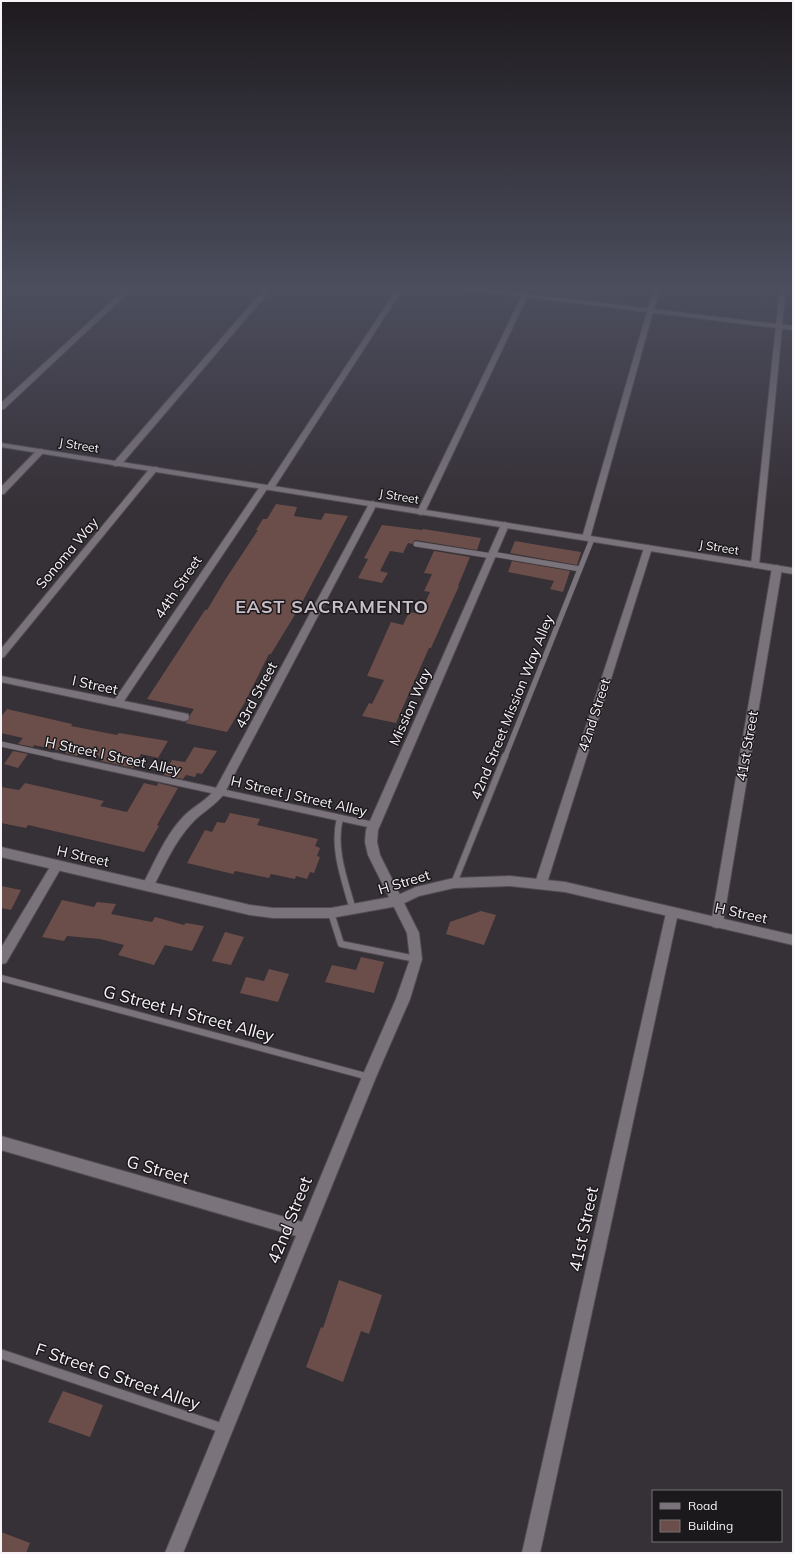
<svg xmlns="http://www.w3.org/2000/svg" width="794" height="1554" font-family="Mulish,sans-serif">
<style>
.building{fill:#6b4e49}
.lines{fill:none;stroke-linecap:round;stroke-linejoin:round}
.service-far2-casing{stroke:#524d52;stroke-width:6}
.service-far1-casing{stroke:#524d52;stroke-width:8}
.service-casing{stroke:#524d52;stroke-width:11}
.minor-casing{stroke:#524d52;stroke-width:2}
.tertiary-casing{stroke:#524d52;stroke-width:2}
.secondary-casing{stroke:#524d52;stroke-width:2}
.service-far2{stroke:#7b737c;stroke-width:5}
.service-far1{stroke:#7b737c;stroke-width:6}
.service{stroke:#7b737c;stroke-width:9}
.minor{fill:#7b737c;fill-rule:evenodd}
.tertiary{fill:#7b737c;fill-rule:evenodd}
.secondary{fill:#7b737c;fill-rule:evenodd}
.labels{text-anchor:middle;dominant-baseline:central;stroke-width:3;stroke-linejoin:round;paint-order:stroke}
.far-street-label{font-size:12px;fill:#f7f3f8;stroke:#1c191c}
.street-label{font-size:14px;fill:#f7f3f8;stroke:#1c191c}
.near-street-label{font-size:17px;fill:#f7f3f8;stroke:#1c191c}
.district-label{font-size:18px;font-weight:bold;letter-spacing:1px;fill:#c7bec7;stroke:#1c191c}
</style>
<rect width="100%" height="100%" fill="#363037"/>
<path class="building" d="M276 504 297 507 294 516 321 520 325 513 348 516 299 608 271 654H269L244 704 227 732 185 723 189 720 190 715 194 709 147 699 205 610H207L225 580 258 530H256L263 519H267Z
M382 525 422 530 423 529 481 538 477 550 415 540 412 544 408 543 403 553 390 551 380 571 388 573 382 583 358 578 368 559 364 558Z
M515 541 544 546 581 552 577 565 510 553Z
M434 551 470 557 458 586H459L431 648H429L396 723 362 716 369 703 372 704 384 680 367 676 391 622 403 625 409 612 420 614 430 592 424 591 432 574 424 573Z
M512 561 570 571 563 592 550 589 554 581 508 572Z
M7 709 72 724 71 726 117 735 119 733 168 741 158 758 141 754 133 768 101 761 95 750 83 748 77 756 65 753 66 752 34 745 33 747 18 744 23 738 1 733V717Z
M194 747 217 751 202 774 197 773 195 777 186 775 183 779 164 775 172 760 185 762Z
M13 751 28 754 18 768 4 764Z
M25 783 104 801 100 806 127 812 144 783 157 786 158 783 178 788 157 825 159 826 144 852 28 825 26 828 1 823V787L19 790Z
M230 813 260 819 257 825 318 839 315 846 320 848 317 856 320 857 314 873 310 872 307 879 296 876 295 879 271 874 269 878 235 871 233 874 187 863 205 830 212 832 217 822 225 823Z
M1 886 21 890 11 910 1 908Z
M62 900 94 907 97 902 116 904 111 914 152 922 155 917 184 925 186 923 204 926 192 951 165 945 154 965 118 955 124 945 100 939 67 936 64 941 42 937Z
M481 911 496 915 484 945 446 934 450 922Z
M225 932 244 937 231 965 212 961Z
M361 957 384 962 374 993 325 982 332 965 356 970Z
M269 969 289 974 278 1002 240 993 246 977 264 981Z
M339 1280 382 1295 369 1334 361 1331 343 1382 306 1367 321 1327 323 1328Z
M63 1391 103 1405 90 1437 48 1422Z
M1 1532 30 1543 26 1553H1Z"/>
<g class="lines">
<g class="service-far2-casing">
<path id="service-far2" d="M416 544 492 556
M492 554 580 569
M1 744 60 757
M505 757 592 539"/>
</g>
<g class="service-far1-casing">
<path id="service-far1" d="M55 756 373 825
M340 818C332 848 345 881 353 910
M454 883 505 756
M331 913 341 944 416 959
M1 978 369 1077"/>
</g>
<g class="service-casing">
<path id="service" d="M1 1354 225 1429"/>
</g>
<g class="minor-casing">
<path id="minor" d="M127 287H134L4 409H1V403Z
M266 287H273L120 466H114V462Z
M398 287H404L274 488 270 490 267 489 124 701 188 714 189 717 188 720 184 721 1 682V676L115 699 261 485 267 486Z
M526 287H532L425 512 421 515 418 514 417 512Z
M654 287H660L590 538 589 540H583L582 538Z
M780 287H786L759 565 755 568 751 565Z
M38 449H41L45 451 4 494H1V487Z
M151 467H157L158 469 4 657 1 658V649Z
M373 501 377 504 224 794C215 806 202 812 192 823 174 842 164 867 152 889L148 891 144 889 142 886C154 863 165 836 183 817 193 806 207 801 216 788L369 504Z
M505 522 509 525 378 830 377 842 380 855 419 933 422 959 410 999 376 1077 183 1553H165L296 1236 1 1150V1136L302 1222 362 1077 396 999 410 959 407 933 368 855 365 842 366 830 501 525Z
M648 545 652 548 547 883 545 886 541 888 537 886 535 883 644 548Z
M777 565 782 568 723 923 721 927 717 928 713 927 711 923 772 568Z
M57 860 61 862 63 865 61 868 6 963 1 964V948L53 862Z
M672 908 676 909 678 913 540 1553H522L666 913 668 909Z"/>
</g>
<g class="tertiary-casing">
<path id="tertiary" d="M445 287H468L793 326V330Z"/>
</g>
<g class="secondary-casing">
<path id="secondary" d="M1 443 793 568V574L1 447Z
M1 847 250 905 273 908H331L396 896 416 887 454 878 510 876 565 882 793 935V945L565 892 510 886 454 888 419 896 398 906 331 918H273L250 915 1 857Z"/>
</g>
<use href="#service-far2" class="service-far2"/>
<use href="#service-far1" class="service-far1"/>
<use href="#service" class="service"/>
<use href="#minor" class="minor"/>
<use href="#tertiary" class="tertiary"/>
<use href="#secondary" class="secondary"/>
</g>
<linearGradient id="sky" x2="0" y2="1"><stop stop-color="#1e1a1e"/><stop offset="0.57" stop-color="#4c4e5e"/><stop offset="1" stop-color="#4c4e5e" stop-opacity="0"/></linearGradient>
<rect width="794" height="505" fill="url(#sky)"/>
<g class="labels">
<g class="far-street-label">
<text transform="translate(79 445) rotate(9)">J Street</text>
<text transform="translate(399 496) rotate(9)">J Street</text>
<text transform="translate(719 547) rotate(9)">J Street</text>
</g>
<g class="street-label">
<text transform="translate(67 553) rotate(-50)">Sonoma Way</text>
<text transform="translate(178 587) rotate(-56)">44th Street</text>
<text transform="translate(95 685) rotate(12)">I Street</text>
<text transform="translate(256 695) rotate(-62)">43rd Street</text>
<text transform="translate(410 707) rotate(-66)">Mission Way</text>
<text transform="translate(512 707) rotate(-68)">42nd Street Mission Way Alley</text>
<text transform="translate(594 715) rotate(-72)">42nd Street</text>
<text transform="translate(747 746) rotate(-80)">41st Street</text>
<text transform="translate(113 756) rotate(12)">H Street I Street Alley</text>
<text transform="translate(299 796) rotate(13)">H Street J Street Alley</text>
<text transform="translate(83 856) rotate(13)">H Street</text>
<text transform="translate(404 882) rotate(-17)">H Street</text>
<text transform="translate(741 913) rotate(12)">H Street</text>
</g>
<g class="near-street-label">
<text transform="translate(189 1013) rotate(15)">G Street H Street Alley</text>
<text transform="translate(158 1169) rotate(16)">G Street</text>
<text transform="translate(289 1220) rotate(-68)">42nd Street</text>
<text transform="translate(583 1229) rotate(-78)">41st Street</text>
<text transform="translate(118 1376) rotate(19)">F Street G Street Alley</text>
</g>
<g class="district-label">
<text x="332" y="606">EAST SACRAMENTO</text>
</g>
</g>
<rect width="794" height="1554" fill="none" stroke="#f7f3f8" stroke-width="4"/>
<rect x="652" y="1490" width="130" height="52" fill="#1c191c" stroke="#747074"/>
<rect x="660" y="1503" width="20" height="6" fill="#7b737c" stroke="#747074"/>
<text x="688" y="1510" font-size="12" fill="#f7f3f8">Road</text>
<rect x="660" y="1520" width="20" height="12" fill="#6b4e49" stroke="#747074"/>
<text x="688" y="1530" font-size="12" fill="#f7f3f8">Building</text>
</svg>
